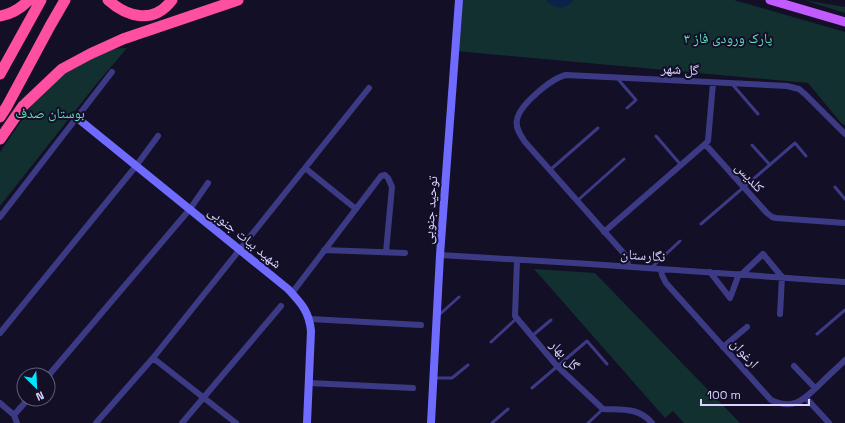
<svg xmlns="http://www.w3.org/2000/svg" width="845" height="423" font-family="'Space Grotesk','Noto Naskh Arabic',sans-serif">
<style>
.green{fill:#12302f}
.water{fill:#0c2248}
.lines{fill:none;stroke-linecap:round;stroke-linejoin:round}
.lane{stroke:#3d3a85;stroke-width:3}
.street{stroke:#3d3a85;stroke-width:6}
.secondary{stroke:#6f6bff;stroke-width:8}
.primary{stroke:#c25bff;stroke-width:9}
.highway{stroke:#ff4fa3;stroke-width:11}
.labels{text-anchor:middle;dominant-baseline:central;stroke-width:4;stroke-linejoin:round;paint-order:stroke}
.park-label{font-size:14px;fill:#5fe0c0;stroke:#130f26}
.street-label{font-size:14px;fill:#d9d4ff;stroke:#130f26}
</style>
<rect width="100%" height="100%" fill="#130f26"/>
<path class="green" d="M461 0H734L845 32V125L842 124 808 83 456 51Z
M804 0 845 7V13Z
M127 48 94 87 0 206V152L35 101 73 66 109 49Z
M534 269 595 273 740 423H684L673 411 665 418Z"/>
<path class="water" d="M546 0H574C566 10 554 10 546 0Z"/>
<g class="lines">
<path class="lane" d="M617 78 636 100 627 108
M732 84 758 114
M656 136 681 165
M752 145 770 165
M550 170 598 128
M835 187 845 199
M577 201 624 159
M701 224 795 143 806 156
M652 267 680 241
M439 315 459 297
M817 334 845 310
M532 336 551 320
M491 342 517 318
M434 378H452L468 365
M532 388 587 341 607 364
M492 423 508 409
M588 423 603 409"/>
<path class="street" d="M713 83 708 141 705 144 767 213 772 217 776 218 845 223
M305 168 356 209
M0 217 112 72
M604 232 705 144
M324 250 405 253
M440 255 590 264 845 282
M517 260 515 316 557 366 603 409C623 410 638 407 652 423
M628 266 627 257 525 142C521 136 515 128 517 120 519 105 552 78 566 75L787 86 799 89 806 95 845 134
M661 269 662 275 666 283 771 400C795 411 804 399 820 384 828 376 837 368 845 360
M710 272 730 298 739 274
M742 274 763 254 782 277 780 314
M292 293 381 176 385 175 388 178 392 187 386 252
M310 319 421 325
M0 333 136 166 158 136
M723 347 747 327
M153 358 236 423
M794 366 815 388
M48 376 190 209 208 183
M309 383 413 388
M806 398 829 423
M0 403 14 415 17 423
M14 415 28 399
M96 423 153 358 369 88
M182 423 281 306"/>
<path class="secondary" d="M76 117 288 289C301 303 309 311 311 331L307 423
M431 423 440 255 459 0"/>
<path class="primary" d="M770 0 845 22"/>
<path class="highway" d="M108 0C128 18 154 24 172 0
M0 16C12 14 21 8 29 0
M0 74 41 0
M0 117 7 106 50 26 65 0
M0 139 23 106 62 69 90 54 123 39 238 0"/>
</g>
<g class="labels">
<g class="park-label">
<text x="728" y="38">پارک ورودی فاز ۳</text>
<text x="50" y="113">بوستان صدف</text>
</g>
<g class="street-label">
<text transform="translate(680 69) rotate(3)">گل شهر</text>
<text transform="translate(750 177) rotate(48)">کلدیس</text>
<text transform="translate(430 210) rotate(-86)">توحید جنوبی</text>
<text transform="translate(245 237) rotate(39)">شهید بیات جنوبی</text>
<text transform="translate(643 255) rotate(4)">نگارستان</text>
<text transform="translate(745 353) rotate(48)">ارغوان</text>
<text transform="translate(565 355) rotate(47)">گل بهار</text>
</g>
</g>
<g transform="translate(36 387) rotate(156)"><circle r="19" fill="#130f26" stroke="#625e7d"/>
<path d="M0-3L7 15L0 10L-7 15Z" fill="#00e5ff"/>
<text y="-6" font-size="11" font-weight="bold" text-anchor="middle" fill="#d9d4ff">N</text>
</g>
<path d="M701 399v6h108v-6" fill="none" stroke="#d9d4ff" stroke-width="2"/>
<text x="707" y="399" font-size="12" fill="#d9d4ff" stroke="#130f26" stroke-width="3" paint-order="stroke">100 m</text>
</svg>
